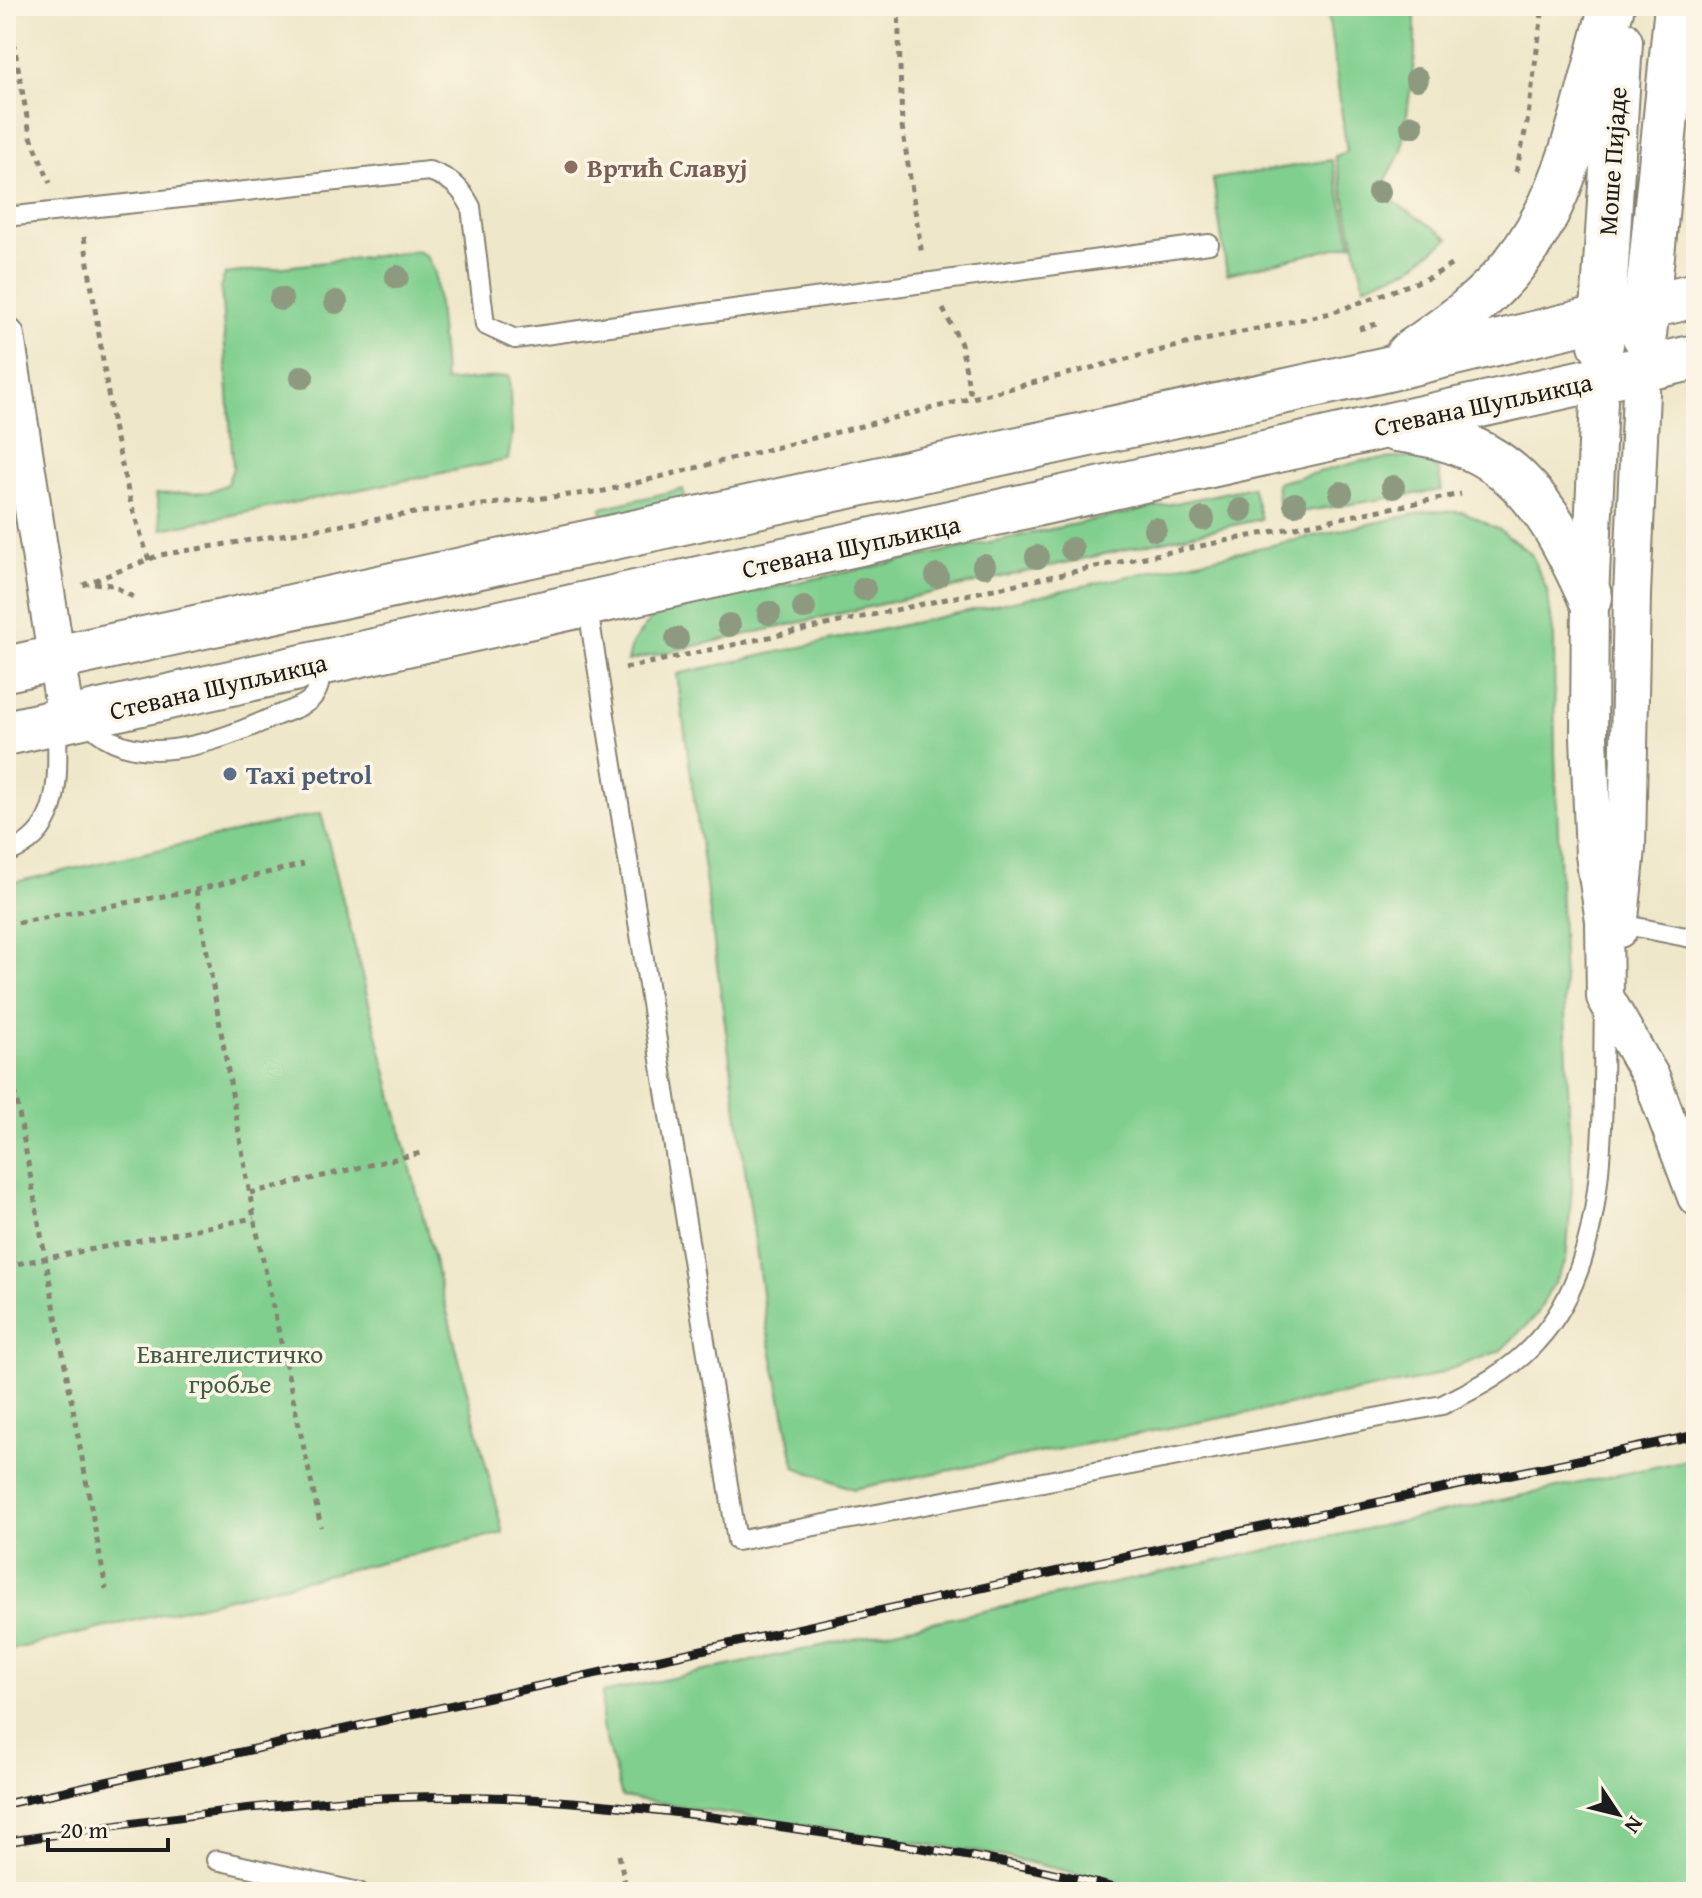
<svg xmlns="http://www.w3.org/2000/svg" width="1702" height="1898" font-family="'Gentium Book Plus',serif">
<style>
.green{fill:#80cf8e;stroke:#4e7655;stroke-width:2}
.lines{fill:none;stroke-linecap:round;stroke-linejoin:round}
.lane-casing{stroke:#868272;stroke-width:22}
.street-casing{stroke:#868272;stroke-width:40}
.secondary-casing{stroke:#868272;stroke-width:48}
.path{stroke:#868272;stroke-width:5;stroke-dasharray:6 6;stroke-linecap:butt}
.lane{stroke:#fff;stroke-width:18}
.street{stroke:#fff;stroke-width:36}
.secondary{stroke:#fff;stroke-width:44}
.rail-casing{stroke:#1c1c1c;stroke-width:9}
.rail{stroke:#fcf5e5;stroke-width:6;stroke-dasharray:18;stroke-linecap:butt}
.tree{fill:#8e9a80}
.education-dot{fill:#8d6e63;stroke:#fcf5e5;stroke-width:3}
.service-dot{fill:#5c6f8a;stroke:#fcf5e5;stroke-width:3}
.labels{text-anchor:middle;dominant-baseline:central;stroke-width:7;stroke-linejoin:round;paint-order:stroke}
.street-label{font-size:26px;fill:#1c1c1c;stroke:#fcf5e5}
.education-label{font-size:26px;font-weight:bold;fill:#785e54;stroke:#fcf5e5;text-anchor:start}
.service-label{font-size:26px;font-weight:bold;fill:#4e5e75;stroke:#fcf5e5;text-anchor:start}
.park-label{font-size:26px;fill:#3f5b44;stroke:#fcf5e5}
</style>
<rect width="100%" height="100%" fill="#fcf5e5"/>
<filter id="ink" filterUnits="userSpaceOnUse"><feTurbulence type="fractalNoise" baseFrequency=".0125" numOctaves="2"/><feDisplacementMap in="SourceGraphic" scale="16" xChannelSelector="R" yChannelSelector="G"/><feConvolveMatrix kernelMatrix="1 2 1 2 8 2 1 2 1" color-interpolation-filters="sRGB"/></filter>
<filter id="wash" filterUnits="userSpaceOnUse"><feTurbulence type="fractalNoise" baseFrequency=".006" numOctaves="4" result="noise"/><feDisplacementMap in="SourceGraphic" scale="32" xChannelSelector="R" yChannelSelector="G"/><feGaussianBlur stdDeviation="1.8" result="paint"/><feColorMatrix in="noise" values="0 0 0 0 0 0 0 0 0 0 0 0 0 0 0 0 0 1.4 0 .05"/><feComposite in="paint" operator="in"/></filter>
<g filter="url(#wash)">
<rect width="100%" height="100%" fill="#efe7c9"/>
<path class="green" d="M1327 6H1415V55L1402 151 1379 192 1449 238 1410 268 1364 286 1335 156 1347 152Z
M1332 160 1352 244 1227 274 1213 179Z
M417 251 427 256 435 272 445 382 509 376 512 434 508 460 162 529 156 494 209 492 227 484 233 468 221 286 225 274Z
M1416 456 1438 469 1442 490 1280 515 1276 483 1362 461Z
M1252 487 1261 519 628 661 632 644 656 612Z
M683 489 687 508 605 526 601 508Z
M1429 511 1464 512 1500 530 1531 554 1547 590 1554 638 1555 754 1572 1187 1566 1261 1536 1316 1500 1351 1423 1379 853 1489 795 1467 767 1329 677 674Z
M321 813 503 1533 6 1651V884Z
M1696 1458V1892H1159L996 1855 622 1797 602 1726V1693Z"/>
</g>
<g filter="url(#ink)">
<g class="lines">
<g class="lane-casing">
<path id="lane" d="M6 217 429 171C450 178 461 187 471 207L485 325 515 339 1209 244
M587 603 737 1541 1442 1405C1477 1388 1511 1371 1537 1341 1613 1259 1601 1112 1604 1008
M84 718C130 776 218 742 273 717 285 712 304 707 312 698 321 688 321 675 321 663
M6 853C65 834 57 772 57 722
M1616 923 1696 939
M216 1860 359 1892"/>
</g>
<g class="street-casing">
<path id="street" d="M6 336 66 720
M1600 379 1590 597 1589 737 1594 855 1604 921 1605 997 1652 1079 1696 1197
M1619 929 1627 848 1632 595 1642 370"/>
</g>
<g class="secondary-casing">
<path id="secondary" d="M1644 335 1677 6
M1601 344 1620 42
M1408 354C1447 328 1486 300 1515 263 1572 192 1587 91 1612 6
M1395 429C1510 442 1546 500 1590 597
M6 669 1383 370 1696 295
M6 733 1696 357"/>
</g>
<path class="path" d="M7 6 30 134 50 183
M898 6 902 126 922 255
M1516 172 1527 123 1543 6
M84 237 113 426 131 504 149 560
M943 309 961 344 971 398
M1359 329 1380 323
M94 583 112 585 133 597
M83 585 160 555 421 512 604 491 1186 344 1331 313 1431 277 1451 265
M625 668 1105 565 1461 494
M196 890 254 1218 321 1527
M6 925 196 890 304 864
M6 1043 106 1589
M250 1193 425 1152
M6 1266 254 1218
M619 1855 627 1892"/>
<use href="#lane" class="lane"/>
<use href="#street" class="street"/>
<use href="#secondary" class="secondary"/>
<g class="rail-casing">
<path id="rail" d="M6 1804 1167 1547 1696 1435
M6 1842C165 1818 327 1792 488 1797 606 1801 726 1818 843 1836 938 1850 1035 1865 1128 1892"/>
</g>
<use href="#rail" class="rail"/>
</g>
<g class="tree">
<circle cx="1417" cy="79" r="12"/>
<circle cx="1412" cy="126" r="12"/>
<circle cx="1379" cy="192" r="12"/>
<circle cx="397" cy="277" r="12"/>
<circle cx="281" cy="299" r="12"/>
<circle cx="336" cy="302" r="12"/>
<circle cx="302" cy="377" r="12"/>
<circle cx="1393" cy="487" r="12"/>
<circle cx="1341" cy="493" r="12"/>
<circle cx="1295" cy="504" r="12"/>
<circle cx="1241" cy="510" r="12"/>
<circle cx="1203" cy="519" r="12"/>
<circle cx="1155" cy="529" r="12"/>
<circle cx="1072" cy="549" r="12"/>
<circle cx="1037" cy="557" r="12"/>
<circle cx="984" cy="566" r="12"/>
<circle cx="937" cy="576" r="12"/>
<circle cx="864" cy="589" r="12"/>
<circle cx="804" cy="608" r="12"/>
<circle cx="769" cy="613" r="12"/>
<circle cx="729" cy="625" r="12"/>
<circle cx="677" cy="639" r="12"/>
</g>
</g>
<circle class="education-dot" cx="571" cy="167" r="8"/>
<circle class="service-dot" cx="230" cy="774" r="8"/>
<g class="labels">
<g class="street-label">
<text transform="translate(1612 161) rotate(-86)">Моше Пијаде</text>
<text transform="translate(1483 404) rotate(-12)">Стевана Шупљикца</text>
<text transform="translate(851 546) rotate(-12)">Стевана Шупљикца</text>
<text transform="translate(218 686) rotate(-13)">Стевана Шупљикца</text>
</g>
<g class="education-label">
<text x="587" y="167">Вртић Славуј</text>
</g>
<g class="service-label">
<text x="246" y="774">Taxi petrol</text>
</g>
<g class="park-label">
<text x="230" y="1353">Евангелистичко<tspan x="230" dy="30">гробље</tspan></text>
</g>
</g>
<rect width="1702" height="1898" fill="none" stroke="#fcf5e5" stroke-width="32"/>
<g transform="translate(1618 1814) rotate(125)" stroke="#fcf5e5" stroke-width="6" paint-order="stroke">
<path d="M0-6L14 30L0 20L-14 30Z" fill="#1c1c1c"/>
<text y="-12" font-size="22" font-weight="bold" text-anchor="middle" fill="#1c1c1c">N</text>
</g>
<path d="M48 1838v12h120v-12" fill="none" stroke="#1c1c1c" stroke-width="4"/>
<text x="60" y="1838" font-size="24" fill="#1c1c1c" stroke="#fcf5e5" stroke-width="6" paint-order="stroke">20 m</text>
</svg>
